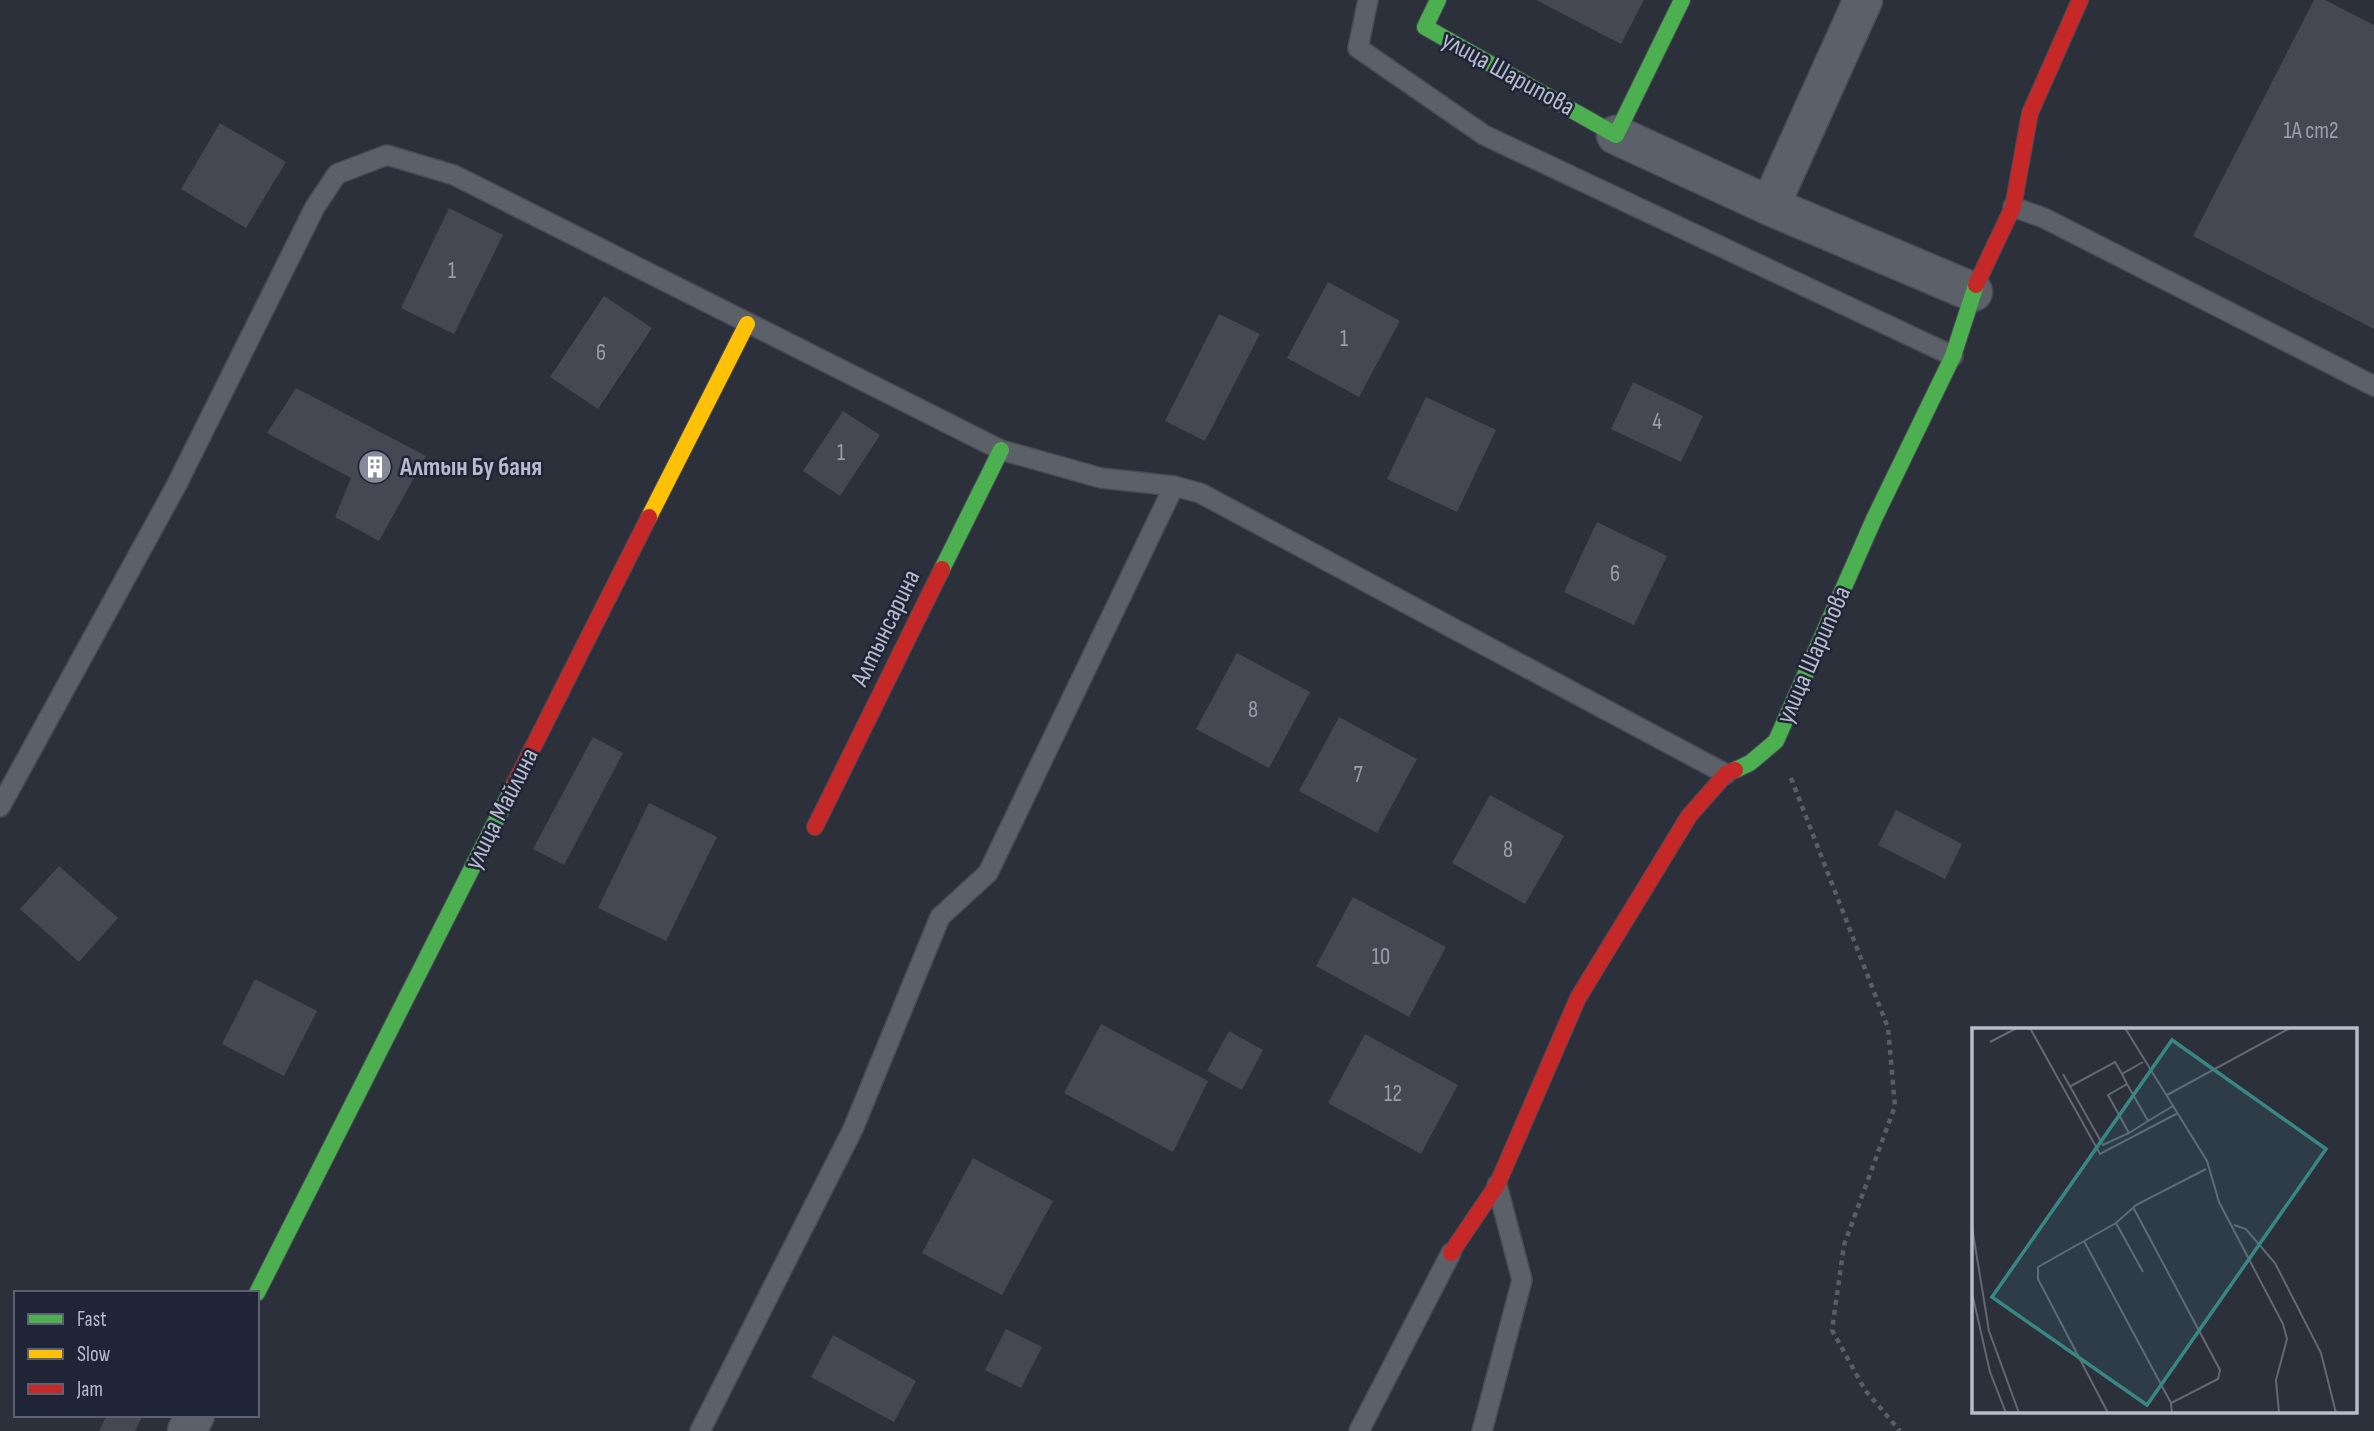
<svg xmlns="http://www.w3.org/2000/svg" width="2374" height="1431" font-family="'Sofia Sans Condensed',sans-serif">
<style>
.building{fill:#454852}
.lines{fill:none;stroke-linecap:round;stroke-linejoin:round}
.lane-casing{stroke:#484b54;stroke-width:22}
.street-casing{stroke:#484b54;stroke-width:41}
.fast-casing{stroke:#484b54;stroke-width:18}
.slow-casing{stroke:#484b54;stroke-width:18}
.jam-casing{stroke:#484b54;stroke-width:18}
.path{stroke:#5a5d65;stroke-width:4.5;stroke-dasharray:5 5;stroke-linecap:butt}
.lane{stroke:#5c6069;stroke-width:19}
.street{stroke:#5c6069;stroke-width:38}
.fast{stroke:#4caf50;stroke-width:16}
.slow{stroke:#ffc107;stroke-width:16}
.jam{stroke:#c62828;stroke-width:16}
.labels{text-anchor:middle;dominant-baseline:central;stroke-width:5;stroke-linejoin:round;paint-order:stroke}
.number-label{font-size:23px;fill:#9a9ead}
.street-label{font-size:26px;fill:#b7bbcb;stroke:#1f2436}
.poi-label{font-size:26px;font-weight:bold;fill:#b7bbcb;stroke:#1f2436;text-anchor:start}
.inset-road{fill:none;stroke:#646875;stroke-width:2}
.view{fill:#398785;fill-opacity:0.15;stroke:#398785;stroke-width:3.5}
.inset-edge{fill:none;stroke:#b7bbcb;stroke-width:3.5}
</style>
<rect width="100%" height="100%" fill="#2c303b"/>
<path class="building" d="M1536 0H1644L1621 44Z
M2314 0H2325L2374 25V329L2193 236Z
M220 123 286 162 246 228 181 189Z
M449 208 503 235 454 334 401 308Z
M1328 282 1400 321 1359 397 1287 358Z
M604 296 652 328 598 409 550 377Z
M1219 314 1260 334 1205 441 1165 421Z
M1633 382 1703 416 1681 462 1611 429Z
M296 388 426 456 379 541 335 517 351 478 267 433Z
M1426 397 1496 430 1457 512 1387 479Z
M843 411 880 435 840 496 803 471Z
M1597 522 1667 556 1634 625 1564 592Z
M1237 653 1310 692 1269 768 1196 729Z
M1339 717 1417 759 1377 833 1299 791Z
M593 737 623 753 564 865 533 849Z
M1490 795 1564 836 1525 904 1452 863Z
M649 803 717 837 666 941 598 908Z
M1896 810 1962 844 1945 879 1878 845Z
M59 866 118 918 79 962 20 909Z
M1353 897 1446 947 1409 1017 1316 966Z
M255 979 317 1011 284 1076 222 1044Z
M1101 1024 1208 1081 1173 1152 1064 1093Z
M1229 1031 1263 1050 1242 1090 1207 1071Z
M1365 1034 1458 1085 1421 1154 1328 1103Z
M973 1158 1053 1201 1002 1295 922 1253Z
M1006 1329 1042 1347 1021 1388 985 1370Z
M833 1335 916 1381 894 1422 811 1377Z
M107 1415H139L142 1417 135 1431H99Z"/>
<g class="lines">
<g class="lane-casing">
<path id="lane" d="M1368 0 1358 48 1484 135 1953 356
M2013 207 2044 218 2374 386
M0 807 176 486 315 207 337 174 387 155 454 175 1001 450 1101 478 1174 486 1200 493 1726 774
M700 1431 853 1129 940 917 988 873 1174 486
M1359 1431 1451 1253
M1482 1431 1522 1280 1497 1185"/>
</g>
<g class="street-casing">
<path id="street" d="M1616 135 1770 206 1863 0
M1770 206 1973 292
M187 1431 195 1415"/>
</g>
<g class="fast-casing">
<path id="fast" d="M1438 0 1425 27 1616 135 1682 0
M942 569 1001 450
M1735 770 1750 763 1776 741 1874 519 1953 356 1976 285
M257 1293 514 785"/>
</g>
<g class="slow-casing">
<path id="slow" d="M649 517 747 324"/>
</g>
<g class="jam-casing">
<path id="jam" d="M1976 285 2013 207 2030 113 2080 0
M514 785 649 517
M815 827 942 569
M1451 1253 1497 1185 1578 998 1689 816 1726 774 1735 770"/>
</g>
<path class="path" d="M1791 778 1888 1028 1895 1106 1844 1245 1832 1330 1865 1390 1900 1431"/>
<use href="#lane" class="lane"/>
<use href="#street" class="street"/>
<use href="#fast" class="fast"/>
<use href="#slow" class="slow"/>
<use href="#jam" class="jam"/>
</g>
<defs>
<g id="building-disc" transform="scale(1.75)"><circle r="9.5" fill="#868a99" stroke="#1f2436"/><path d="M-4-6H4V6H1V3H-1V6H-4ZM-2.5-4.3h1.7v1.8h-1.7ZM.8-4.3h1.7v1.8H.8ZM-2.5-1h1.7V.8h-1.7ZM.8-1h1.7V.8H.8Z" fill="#fff"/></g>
</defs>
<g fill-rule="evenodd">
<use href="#building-disc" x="375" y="467"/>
</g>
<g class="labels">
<g class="number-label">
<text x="2311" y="131">1А ст2</text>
<text x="452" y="271">1</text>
<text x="1344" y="339">1</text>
<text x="601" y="353">6</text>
<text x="1657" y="422">4</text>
<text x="841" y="453">1</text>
<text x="1615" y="574">6</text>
<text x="1253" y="710">8</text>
<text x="1358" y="775">7</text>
<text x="1508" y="850">8</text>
<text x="1381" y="957">10</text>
<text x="1393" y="1094">12</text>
</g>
<g class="street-label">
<text transform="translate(1508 74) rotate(29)">улица Шарипова</text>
<text transform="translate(886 628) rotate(-64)">Алтынсарина</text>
<text transform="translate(1814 655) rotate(-66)">улица Шарипова</text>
<text transform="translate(502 809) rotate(-63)">улица Майлина</text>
</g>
<g class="poi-label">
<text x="400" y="467">Алтын Бу баня</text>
</g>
</g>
<g transform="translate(1972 1028)">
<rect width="385" height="385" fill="#2c303b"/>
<path class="inset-road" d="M58 0 128 126 206 85M153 0 235 133 247 174 311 296 315 311 304 352 307 385M18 14 45 0M91 46 131 117 157 105 136 67 155 56 150 46 171 34M155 56 176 93 157 105M97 59 143 34 150 46M195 67 318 0M176 93 201 78M161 179 248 342 246 351 199 375 200 385M144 195 171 244M262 197 274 201 303 235 349 325 364 385M0 199 17 303 47 385M112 213 199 375M0 265 18 344 34 385M136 385 66 251V239L144 195 164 177 234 141"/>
<path class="view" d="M200 12 354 121 175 377 20 269Z"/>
<rect width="385" height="385" class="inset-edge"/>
</g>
<rect x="14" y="1291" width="245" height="126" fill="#1f2436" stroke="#5c6072" stroke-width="2"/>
<rect x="28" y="1314" width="35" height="10" fill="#4caf50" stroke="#5c6072" stroke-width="2"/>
<text x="77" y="1326" font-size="21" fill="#b7bbcb">Fast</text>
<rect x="28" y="1349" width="35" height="10" fill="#ffc107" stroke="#5c6072" stroke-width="2"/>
<text x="77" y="1361" font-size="21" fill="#b7bbcb">Slow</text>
<rect x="28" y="1384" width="35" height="10" fill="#c62828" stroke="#5c6072" stroke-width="2"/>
<text x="77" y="1396" font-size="21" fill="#b7bbcb">Jam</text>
</svg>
